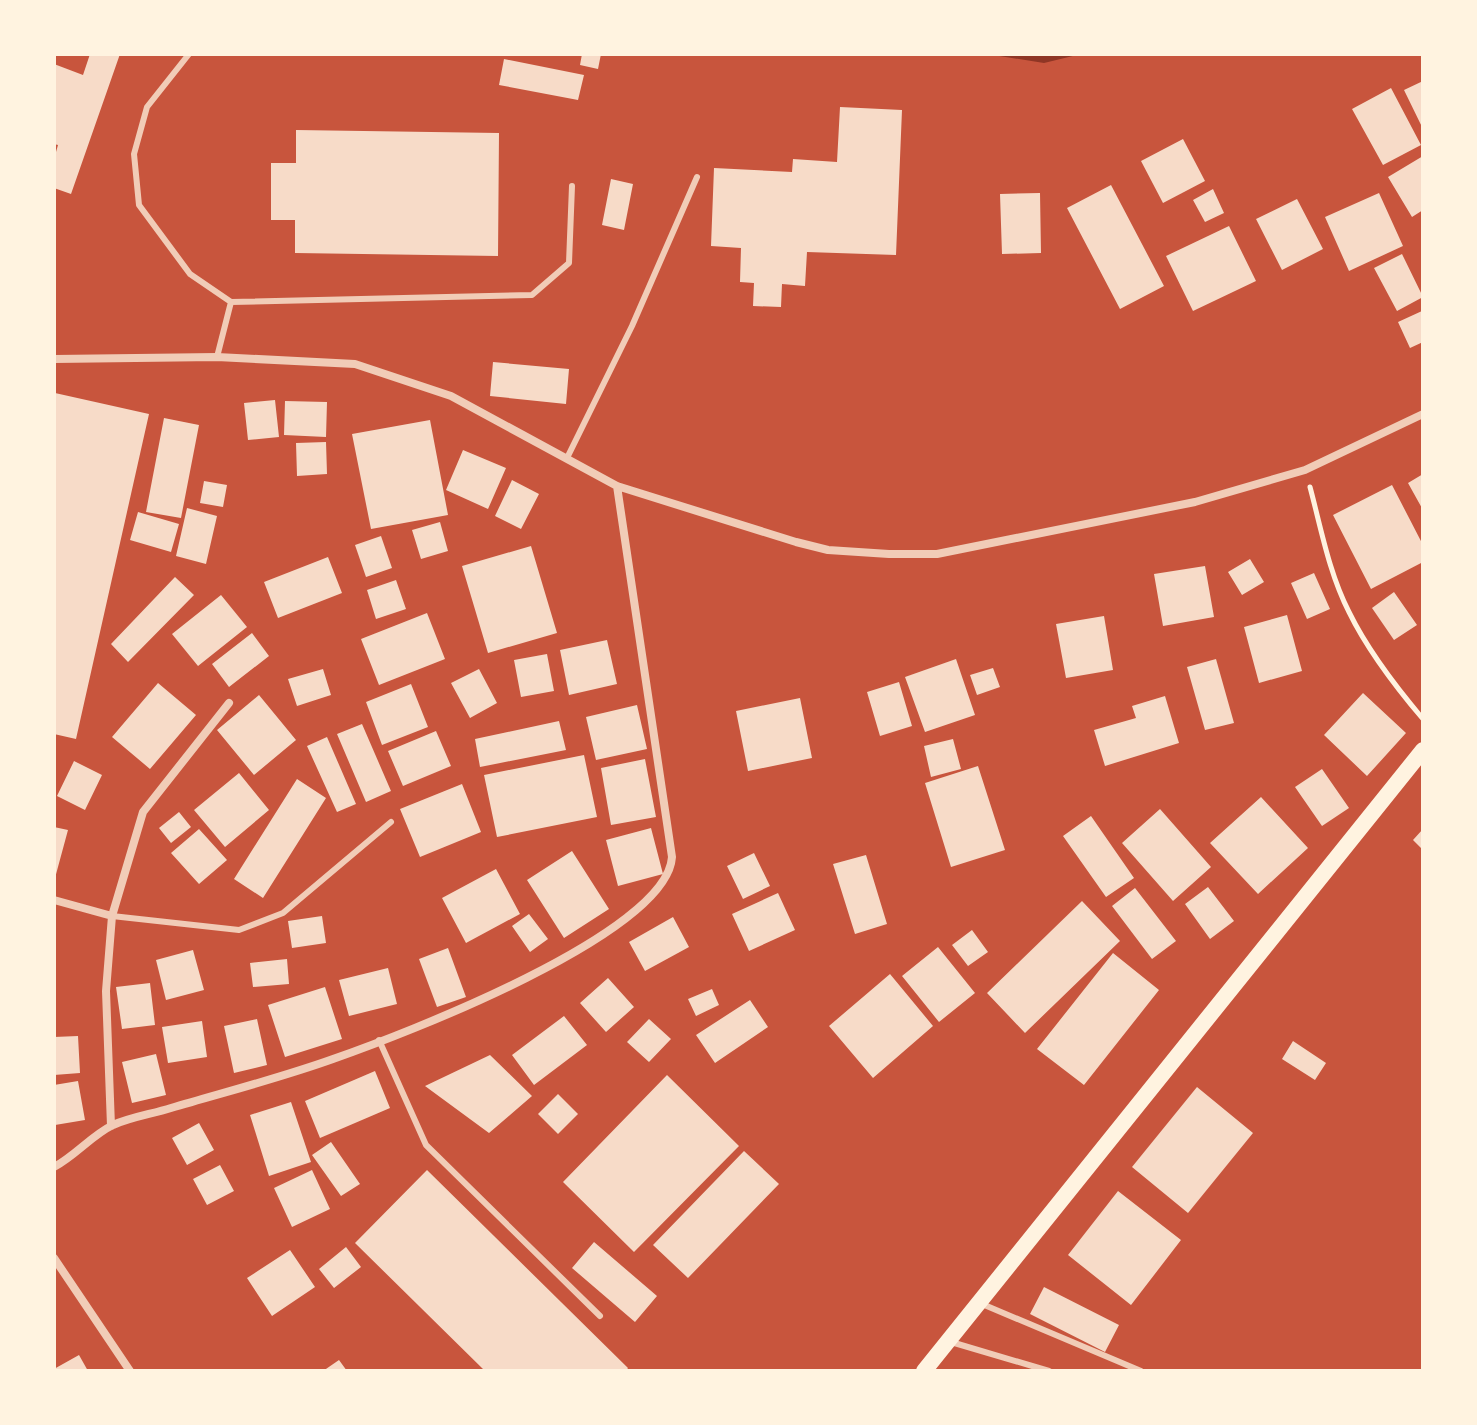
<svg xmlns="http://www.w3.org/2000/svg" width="1477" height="1425" font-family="'Noto Serif',serif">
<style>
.water{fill:#8f3625}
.building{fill:#f7dbc8}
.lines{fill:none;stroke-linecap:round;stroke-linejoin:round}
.path{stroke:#fff3e0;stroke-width:5}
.service{stroke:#f1ccb7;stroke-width:6}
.minor{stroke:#f1ccb7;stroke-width:8}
.secondary{stroke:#fff3e0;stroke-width:16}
</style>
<rect width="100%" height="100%" fill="#c8553d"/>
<path class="water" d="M987 54H1081L1044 63Z"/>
<path class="building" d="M90 54H120L71 194 54 188V159L58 145 54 144V64L83 75Z
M582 54H601L598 69 580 65Z
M504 59 584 75 578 100 499 85Z
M1423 81V129L1404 90Z
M1391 88 1421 145 1383 165 1352 109Z
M840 107 902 110 896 255 807 252 805 286 782 284 781 307 753 306 754 283 740 282 741 248 711 246 714 168 792 172 793 159 837 162Z
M296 130 499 133 498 256 295 253V220H271V163H296Z
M1183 139 1205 181 1163 203 1141 161Z
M1423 156V210L1412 217 1388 177Z
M611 179 633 184 624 230 602 225Z
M1111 185 1164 286 1120 309 1067 208Z
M1213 189 1224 213 1205 222 1193 200Z
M1040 193 1041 253 1002 254 1000 194Z
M1379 193 1403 246 1349 271 1325 217Z
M1297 199 1323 249 1282 270 1256 219Z
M1229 226 1256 281 1193 311 1166 256Z
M1402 254 1423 297 1397 311 1374 268Z
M1422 311 1423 342 1410 348 1398 322Z
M493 362 569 369 566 404 490 396Z
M55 393 149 414 76 739 54 734Z
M275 400 279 437 248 440 244 403Z
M285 401 327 402 326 437 284 435Z
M164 418 199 425 181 518 146 512Z
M430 420 448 515 371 529 352 434Z
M326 442 327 474 297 476 296 443Z
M463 450 506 468 488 509 446 490Z
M1423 474V510L1408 483Z
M512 480 539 494 521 529 495 516Z
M204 481 227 485 223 507 200 503Z
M1392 485 1423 545V562L1371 589 1333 515Z
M187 508 217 516 206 564 176 556Z
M138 512 179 524 171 552 130 540Z
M440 522 448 551 421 559 412 530Z
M381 536 392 568 366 577 355 545Z
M531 546 557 633 488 653 462 566Z
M328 557 342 593 278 618 264 582Z
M1250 559 1264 582 1242 595 1228 572Z
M1205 566 1214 617 1163 626 1154 574Z
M1314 573 1330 609 1307 619 1291 583Z
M175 577 194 595 128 662 111 644Z
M396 580 406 609 376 619 367 590Z
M1394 592 1417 625 1394 640 1372 608Z
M221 595 247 627 198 666 172 634Z
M427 613 445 659 379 685 361 639Z
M1287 615 1302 671 1259 683 1244 627Z
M1104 616 1113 670 1066 678 1056 624Z
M252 633 269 656 229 687 212 664Z
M607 640 617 684 569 695 560 650Z
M547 654 554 691 521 697 514 660Z
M956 659 975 715 925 732 905 677Z
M1216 659 1234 723 1205 730 1187 667Z
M993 668 1000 687 977 695 970 675Z
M323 669 331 695 297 706 288 679Z
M479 669 497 703 470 718 451 683Z
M899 682 912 726 880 736 867 692Z
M158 683 196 715 150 769 112 737Z
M411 684 428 727 382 745 366 702Z
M1363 693 1406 733 1367 776 1324 735Z
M259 695 296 740 254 775 217 730Z
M1165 696 1179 743 1105 766 1094 730 1136 718 1132 706Z
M800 698 812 758 748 771 736 711Z
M637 705 647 749 596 760 586 717Z
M559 721 566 750 480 767 475 739Z
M362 724 391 791 366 802 337 734Z
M436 731 451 766 403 786 388 751Z
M327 737 356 804 337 812 307 746Z
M953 739 961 769 931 777 924 746Z
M584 755 597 817 497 837 484 775Z
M645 759 656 817 611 825 601 768Z
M74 761 102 775 85 810 57 796Z
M978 766 1005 850 951 867 925 783Z
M1322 769 1349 808 1322 826 1295 787Z
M239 773 269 810 225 847 194 810Z
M297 779 326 798 263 898 234 879Z
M462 784 481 832 420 857 400 809Z
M1261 797 1308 848 1258 894 1210 843Z
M1160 809 1211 867 1173 901 1122 843Z
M179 812 191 827 171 843 159 828Z
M1091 816 1134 878 1106 897 1063 836Z
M54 827 68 830 55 878H54Z
M651 828 663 874 618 886 606 840Z
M199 829 227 860 199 884 171 853Z
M1423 829V850L1413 840Z
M572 851 609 909 564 938 527 880Z
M754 853 770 886 743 899 727 866Z
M866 855 887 924 855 934 833 864Z
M496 869 520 914 466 943 442 898Z
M1208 887 1234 921 1210 939 1185 904Z
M1135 888 1176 941 1152 959 1112 906Z
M778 893 795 930 749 951 732 914Z
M1082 901 1120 941 1025 1033 987 993Z
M529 914 548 939 530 952 512 926Z
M322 916 326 943 292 948 288 921Z
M673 917 689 947 645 971 629 942Z
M972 930 988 952 968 966 952 945Z
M938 947 975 993 939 1022 902 976Z
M448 948 466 997 437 1007 419 959Z
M193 950 204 990 166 1000 156 960Z
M1113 953 1159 990 1084 1085 1037 1049Z
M287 959 289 984 253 987 250 963Z
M388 968 397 1004 349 1016 339 980Z
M890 974 933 1026 873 1078 829 1026Z
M608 978 634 1007 606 1032 580 1003Z
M150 983 155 1025 122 1029 116 987Z
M325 987 342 1039 285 1057 268 1005Z
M712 989 719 1005 696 1016 688 999Z
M750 1000 768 1027 715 1063 696 1035Z
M564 1016 587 1045 534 1085 512 1055Z
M257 1019 267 1065 234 1073 224 1026Z
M649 1019 671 1039 649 1062 627 1042Z
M202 1021 207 1057 168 1063 162 1027Z
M78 1036 80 1073 54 1075V1037Z
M1293 1041 1326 1063 1315 1080 1282 1059Z
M156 1054 166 1095 132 1103 122 1062Z
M490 1055 532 1096 489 1133 425 1086Z
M375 1071 390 1108 320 1138 305 1101Z
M667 1075 739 1146 634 1252 563 1182Z
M78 1081 85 1120 55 1125 54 1085Z
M1197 1087 1253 1133 1188 1213 1132 1167Z
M558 1094 578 1114 558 1134 538 1114Z
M291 1102 311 1162 269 1176 250 1115Z
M199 1123 214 1150 187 1165 172 1138Z
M331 1142 360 1184 341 1196 312 1155Z
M744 1151 779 1184 688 1278 653 1245Z
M220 1165 234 1191 207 1205 193 1179Z
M312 1170 330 1209 292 1227 274 1188Z
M427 1170 628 1368 626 1371H485L355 1243Z
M1118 1191 1181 1240 1131 1305 1068 1255Z
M594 1242 657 1296 635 1322 572 1268Z
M346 1247 361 1267 334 1288 319 1269Z
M290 1250 315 1287 272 1316 247 1278Z
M1044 1287 1119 1325 1105 1352 1030 1314Z
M79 1355 88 1371H54V1369Z
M339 1360 347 1371H323Z"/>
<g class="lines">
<path class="path" d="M1310 487C1321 528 1329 573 1349 612 1368 651 1395 686 1423 719"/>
<path class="service" d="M189 54 147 107 134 154 139 205 190 274 231 302
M217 357 231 302 532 295 569 263 572 186
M567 458 632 326 697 177
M112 916 239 930 283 913 391 822
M379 1040 426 1145 600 1316
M982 1304 1141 1371
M951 1342 1049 1371"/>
<path class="minor" d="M54 359 217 357 355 364 451 396 617 486 796 542 828 550 889 554H937L1195 502 1305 470 1423 414
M54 900 112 916
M111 1126 106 991 112 916 143 812 229 703
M54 1167C75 1156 92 1135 113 1125 131 1117 152 1114 171 1108 225 1092 280 1078 333 1059 402 1035 667 934 672 857L617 486
M54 1258 130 1371"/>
<path class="secondary" d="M924 1371 1423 750"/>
</g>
<rect width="1477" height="1425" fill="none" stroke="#fff3e0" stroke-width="112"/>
</svg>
